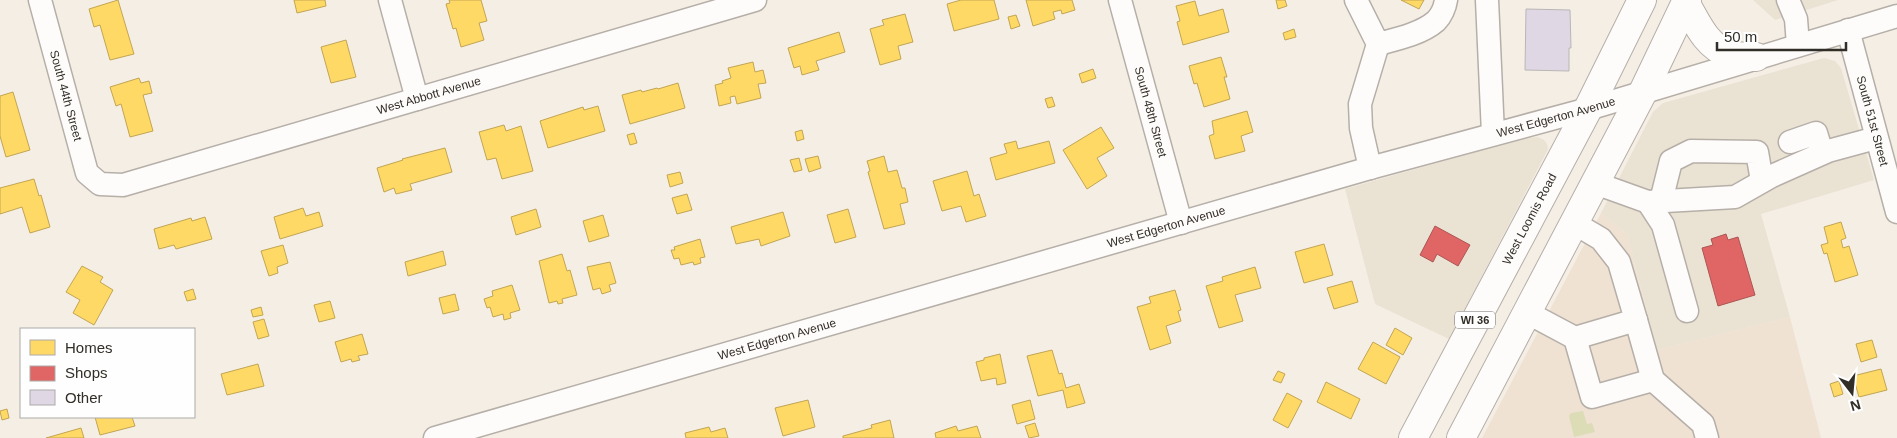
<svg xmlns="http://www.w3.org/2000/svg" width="1897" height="438" font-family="Helvetica,sans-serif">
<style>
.commercial{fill:#eae2d3}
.built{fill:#efe2d3}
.green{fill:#dcdcb7}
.homes{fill:#ffd966;stroke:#c1a553}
.shops{fill:#e06666;stroke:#ac5553}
.building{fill:#dfd8e4;stroke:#bab6b5}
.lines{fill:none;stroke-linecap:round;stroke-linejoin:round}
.minor-casing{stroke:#b5afa8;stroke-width:25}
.major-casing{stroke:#b5afa8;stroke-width:30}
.minor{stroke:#fefcfb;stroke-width:22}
.major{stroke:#fefcfb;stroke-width:28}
.labels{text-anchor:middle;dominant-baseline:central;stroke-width:5;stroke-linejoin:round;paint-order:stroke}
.shield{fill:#fefefe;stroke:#6e6c68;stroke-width:1}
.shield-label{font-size:11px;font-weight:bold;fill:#312d27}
.street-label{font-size:12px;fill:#312d27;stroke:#fefefe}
</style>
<rect width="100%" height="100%" fill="#f5eee5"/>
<path class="commercial" d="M1753 0H1838L1775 20Z
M1824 58 1835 61 1841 68 1874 180 1761 214 1790 317 1657 350 1627 234 1601 213 1653 112 1663 103Z
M1538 137 1544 140 1547 144 1548 149 1544 157 1449 339 1375 304 1345 189 1525 138Z"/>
<path class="built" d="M1601 213 1627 234 1657 350 1790 317 1821 438H1482Z"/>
<path class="green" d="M1583 411 1587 424 1592 423 1595 432 1574 437 1569 416 1571 413Z"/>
<path class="homes" d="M118 0 134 54 110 60 100 25 94 27 89 9Z
M294 0H325L326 6 297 13Z
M449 0H481L487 21 479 23 484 40 461 47 456 28 453 29 446 4 450 3Z
M961 0H994L999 19 954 31 947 4Z
M1026 0H1072L1075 10 1062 14 1061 10 1053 12 1055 19 1033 26Z
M1276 0H1285L1287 6 1278 9Z
M1401 0H1424L1419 9Z
M1195 1 1199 16 1223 9 1229 32 1183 45 1177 22 1180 21 1176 6Z
M905 14 913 42 898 46 901 59 880 65 870 29 884 25 882 20Z
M1016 15 1020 26 1011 29 1008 17Z
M1294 29 1296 37 1285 40 1283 33Z
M839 32 845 52 816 61 819 70 802 75 800 66 794 68 788 48Z
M346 40 356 77 331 83 321 47Z
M1221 57 1227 77H1224L1230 99 1204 107 1197 83 1194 84 1189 66Z
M753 62 755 72 763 70 766 83 758 84 761 98 737 104 735 96 730 97 731 103 719 106 715 85 723 83 722 81 731 78 728 68Z
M1093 69 1096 78 1082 83 1079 74Z
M139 78 141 83 149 81 152 93 143 95 153 131 130 137 121 104 116 106 110 87Z
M678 83 685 108 630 124 622 95 641 90 642 92 657 88 658 89Z
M13 92 30 150 6 157 0 136V96Z
M1052 97 1055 106 1048 108 1045 99Z
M598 106 605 131 548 148 540 121 583 107 584 110Z
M1247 111 1253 132 1241 136 1245 151 1215 159 1209 136 1214 134 1212 121Z
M504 125 506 131 521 126 533 171 502 179 496 158 487 160 479 132Z
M1101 127 1114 148 1097 158 1107 176 1087 189 1063 150Z
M802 130 804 139 797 141 795 132Z
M634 133 637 143 630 145 627 135Z
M1016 141 1018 149 1049 141 1055 163 996 180 990 158 1007 153 1004 144Z
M445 148 452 172 410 184 412 190 396 194 394 188 384 192 377 168 403 160 402 159Z
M818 156 821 168 809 172 805 159Z
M884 156 888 172 897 170 902 188H905L908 202 900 204 905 224 884 229 868 172 870 171 867 161Z
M799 158 802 170 794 172 790 160Z
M967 171 974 196 979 194 986 216 966 222 961 206 942 211 933 181Z
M680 172 683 183 670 187 667 175Z
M34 179 39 196 41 195 50 227 30 233 22 207 0 214V188Z
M687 194 692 210 677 214 672 198Z
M303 208 306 216 319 212 323 226 280 239 274 217Z
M536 209 541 227 516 235 511 217Z
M848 209 856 237 835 243 827 215Z
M783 212 790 236 761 246 759 239 736 244 731 227Z
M603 215 609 236 589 242 583 221Z
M205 217 212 239 176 249 174 245 159 249 154 229 191 218 192 221Z
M1841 222 1846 238 1841 240 1843 248 1849 246 1858 275 1835 282 1827 253 1824 254 1821 245 1828 243 1824 227Z
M700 239 705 257 700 258 701 263 694 265 693 262 681 265 679 258 674 259 671 250H675L674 247Z
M1324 244 1333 275 1304 283 1295 252Z
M283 245 288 263 277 267 278 273 269 276 261 251Z
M443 251 446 265 408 276 405 262Z
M562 254 567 271 570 270 577 295 562 299 563 303 558 304 557 301 549 303 539 261Z
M610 262 616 283 609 285 611 291 602 294 600 288 593 290 587 267Z
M82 266 103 277 100 282 113 290 94 325 73 313 80 300 66 292Z
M1255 267 1261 288 1235 295 1243 321 1219 328 1206 286 1223 281 1222 277Z
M1352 281 1358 302 1334 309 1327 288Z
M512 285 520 310 510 313 511 318 504 320 503 314 493 317 490 307 487 308 484 299 493 296 492 291Z
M193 289 196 299 187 301 184 292Z
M1175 290 1181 310 1178 311 1181 321 1166 326 1171 343 1150 350 1137 307 1151 303 1149 297Z
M455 294 459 310 443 314 439 298Z
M330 301 335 318 319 322 314 305Z
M261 307 263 315 253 317 251 310Z
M264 319 269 336 258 339 253 322Z
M1395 328 1412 338 1403 355 1386 345Z
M362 334 368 354 358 356 360 360 352 362 351 359 341 362 335 342Z
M1872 340 1877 357 1861 362 1856 344Z
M1373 342 1400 357 1386 384 1358 369Z
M1052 350 1059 374 1062 373 1066 388 1079 384 1085 403 1067 408 1063 390 1038 396 1027 356Z
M1000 354 1006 383 997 385 996 378 981 381 976 362 984 360V358Z
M258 364 264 386 227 395 221 374Z
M1881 369 1887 390 1859 397 1853 376Z
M1278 371 1285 374 1281 383 1273 380Z
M1839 381 1843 394 1834 397 1830 384Z
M1326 382 1360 399 1351 419 1317 402Z
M1287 393 1302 401 1288 428 1273 420Z
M808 400 815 427 783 436 775 408Z
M1030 400 1035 419 1017 424 1012 405Z
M7 409 9 418 2 420 0 411Z
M95 417H132L135 426 100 435Z
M890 420 894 438H843V436L872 428 871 425Z
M1035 423 1039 436 1029 438 1025 426Z
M956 426 958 431 977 426 981 438H936L935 433Z
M709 427 711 432 725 428 728 438H686L685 433Z
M81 428 84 438H46Z"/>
<path class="shops" d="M1435 226 1470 245 1458 266 1437 254 1433 262 1420 255Z
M1726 234 1728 240 1738 237 1755 295 1718 306 1702 248 1713 245 1711 239Z"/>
<path class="building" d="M1526 9 1570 10 1571 48H1569V71L1525 70Z"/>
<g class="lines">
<g class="minor-casing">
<g id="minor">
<path id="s1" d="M40 0 87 173 100 184 123 185 755 0"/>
<path d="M390 0 417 99"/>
<path id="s2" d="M1120 0 1181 223"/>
<path d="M1356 0 1378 44 1360 104 1361 128 1370 168"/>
<path d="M1487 0 1493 134"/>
<path d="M1788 0 1796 19 1798 45"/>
<path id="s3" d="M1848 30 1897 212"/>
<path d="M1378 44C1397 39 1421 34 1436 21 1441 16 1445 7 1446 0"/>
<path d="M1790 142 1816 133 1822 153"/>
<path d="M1595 183 1648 202 1735 197 1772 176 1828 151 1876 138"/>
<path d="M1661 201 1671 161 1691 151 1757 152 1762 181"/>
<path d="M1648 202 1663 225 1687 311"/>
<path d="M1528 313 1575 338 1636 320 1619 262 1601 239 1574 223"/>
<path d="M1636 320 1653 380"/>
<path d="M1575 338 1592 397 1653 380 1703 424 1707 438"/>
<path id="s4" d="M435 438 1370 168 1588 109 1897 16"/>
</g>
</g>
<g class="major-casing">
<g id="major">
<path d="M1686 4C1697 23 1706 46 1729 54 1737 57 1748 57 1756 57"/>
<path id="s5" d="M1413 438 1588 109 1642 0"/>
<path d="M1461 438 1643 92 1687 0"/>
</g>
</g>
<use href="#minor" class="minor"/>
<use href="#major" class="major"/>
</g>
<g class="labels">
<rect class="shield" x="1455" y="311.5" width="40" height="17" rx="4"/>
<g class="shield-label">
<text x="1475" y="320">WI 36</text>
</g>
<g class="street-label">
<text stroke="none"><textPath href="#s1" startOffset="99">South 44th Street</textPath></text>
<text stroke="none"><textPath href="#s1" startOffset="538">West Abbott Avenue</textPath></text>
<text stroke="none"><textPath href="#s2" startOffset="116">South 48th Street</textPath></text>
<text stroke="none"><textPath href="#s4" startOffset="1166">West Edgerton Avenue</textPath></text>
<text stroke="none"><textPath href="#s3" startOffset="94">South 51st Street</textPath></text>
<text stroke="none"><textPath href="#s5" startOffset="248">West Loomis Road</textPath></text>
<text stroke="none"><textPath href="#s4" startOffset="761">West Edgerton Avenue</textPath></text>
<text stroke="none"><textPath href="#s4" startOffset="356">West Edgerton Avenue</textPath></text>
</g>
</g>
<rect x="20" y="328" width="175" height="90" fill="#fefefe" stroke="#acaaa8"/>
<rect x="30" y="340" width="25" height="15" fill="#ffd966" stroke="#acaaa8"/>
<text x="65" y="353" font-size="15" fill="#312d27">Homes</text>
<rect x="30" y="366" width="25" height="15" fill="#e06666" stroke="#acaaa8"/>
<text x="65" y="378" font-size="15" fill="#312d27">Shops</text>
<rect x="30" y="390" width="25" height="15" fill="#dfd8e4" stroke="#acaaa8"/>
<text x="65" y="403" font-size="15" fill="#312d27">Other</text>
<g transform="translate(1852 393) rotate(164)" stroke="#fefefe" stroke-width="4" paint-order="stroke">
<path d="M0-4L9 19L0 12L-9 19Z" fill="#312d27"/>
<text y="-8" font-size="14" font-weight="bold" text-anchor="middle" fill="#312d27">N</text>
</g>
<path d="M1717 42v8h129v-8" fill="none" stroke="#312d27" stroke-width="2.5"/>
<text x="1724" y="42" font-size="15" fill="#312d27" stroke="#fefefe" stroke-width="4" paint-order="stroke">50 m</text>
</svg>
